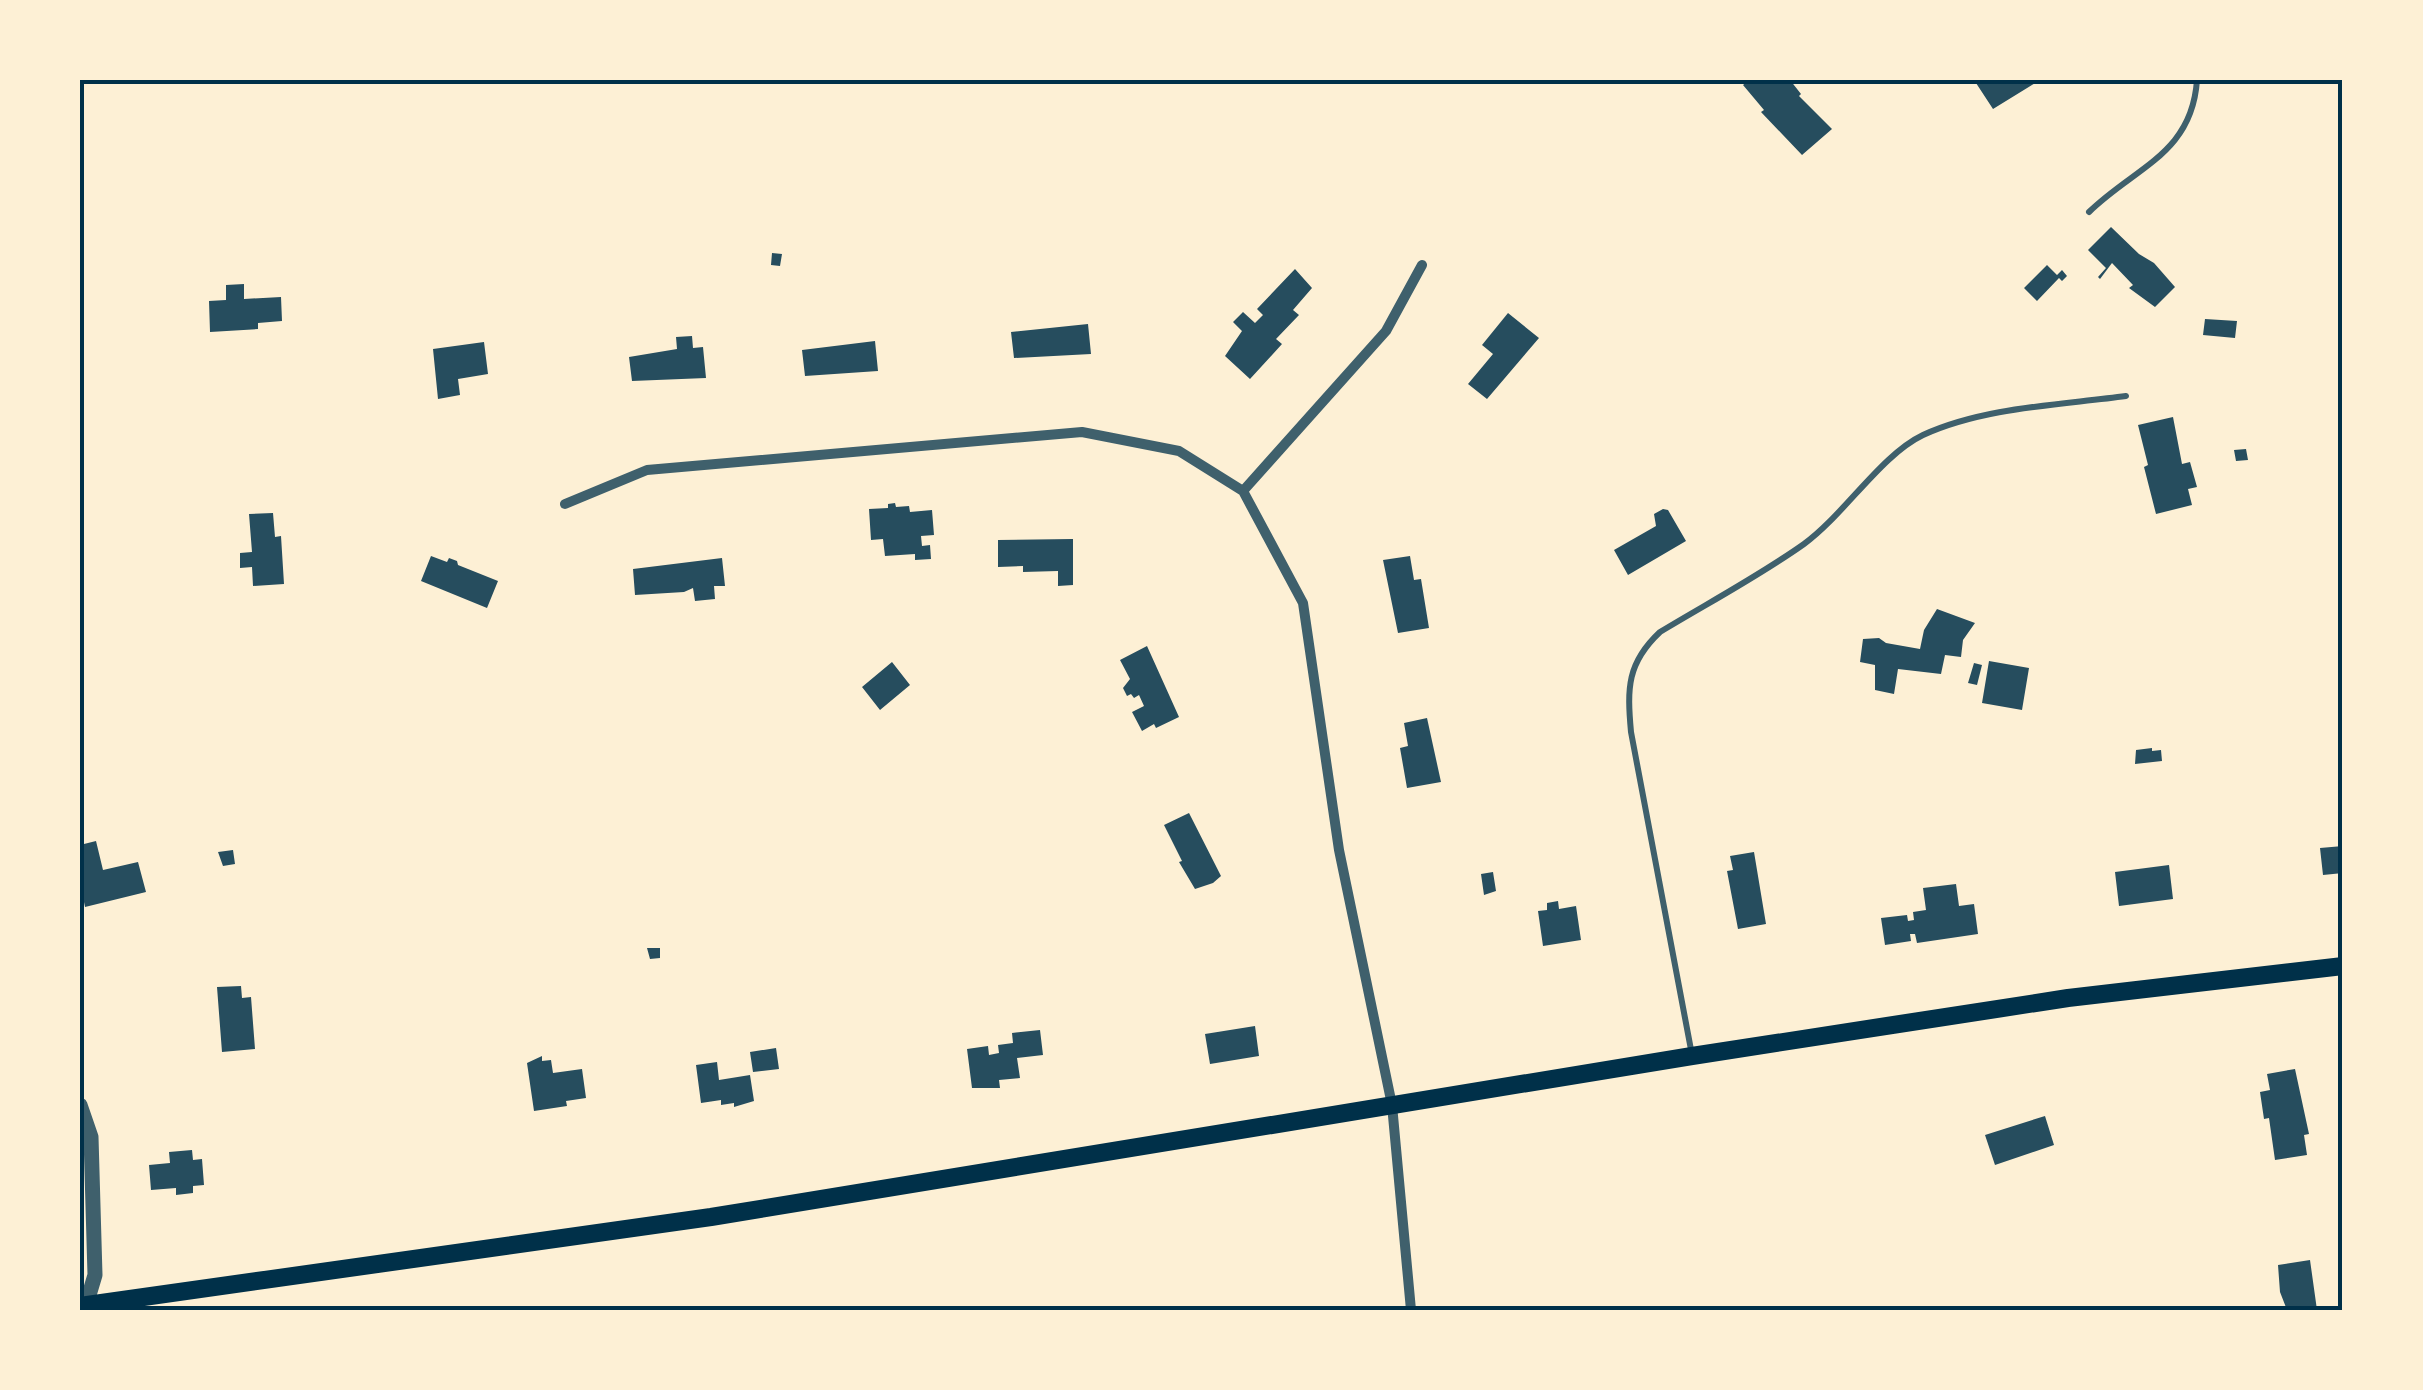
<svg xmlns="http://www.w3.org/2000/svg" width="2423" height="1390" font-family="Commissioner,sans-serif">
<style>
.building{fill:#264d5e}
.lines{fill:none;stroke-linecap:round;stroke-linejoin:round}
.service{stroke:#3f606c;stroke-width:6}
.minor{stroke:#3f606c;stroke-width:10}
.tertiary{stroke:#3f606c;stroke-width:15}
.secondary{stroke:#003049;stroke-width:18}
.neatline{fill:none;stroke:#003049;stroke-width:4}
</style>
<rect width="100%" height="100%" fill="#fdf0d5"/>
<path class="building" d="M1749 80H1790L1801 94 1799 96 1832 129 1802 155 1761 112 1764 110 1743 85Z
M1981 80H2040L1993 109 1976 83Z
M2111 227 2139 254 2154 263 2175 287 2155 307 2129 288 2133 285 2112 263 2100 279 2098 277 2106 268 2088 250Z
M772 253 782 254 780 266 771 265Z
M2047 265 2057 275 2062 270 2067 276 2062 281 2059 278 2037 301 2024 288Z
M1295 269 1312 288 1293 310 1299 315 1276 339 1282 344 1250 379 1225 356 1242 331 1233 322 1243 312 1255 323 1263 315 1257 309Z
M244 284V299L281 297 282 321 258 323V329L210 332 209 301 226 300V285Z
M1508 313 1539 338 1487 399 1468 384 1493 354 1482 345Z
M2205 319 2237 321 2235 338 2203 335Z
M1088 324 1091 354 1014 358 1011 332Z
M692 336 693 348 703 347 706 378 632 381 629 357 677 349 676 337Z
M875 341 878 371 805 376 802 350Z
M484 342 488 374 458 379 460 395 438 399 433 349Z
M2173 417 2182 464 2190 462 2197 487 2188 489 2192 505 2156 514 2144 467 2148 465 2138 425Z
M2246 449 2248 460 2236 461 2234 450Z
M895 503 896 507 909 506 910 512 932 510 934 535 921 536 922 546 930 545 931 559 915 560V554L885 556 883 539 871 540 869 509 888 508V504Z
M1663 509 1668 510 1686 541 1628 575 1614 550 1656 526 1654 514Z
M273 513 275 537 281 536 284 584 253 586 252 567 240 568V553L252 552 249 514Z
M1073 539V585L1058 586V571L1023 572V566L998 567V540Z
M431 556 447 562 449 558 457 561 458 565 498 581 487 608 421 581Z
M1410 556 1414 580 1421 579 1429 628 1398 633 1383 560Z
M722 558 725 586H714L715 599 695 601 693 588 684 592 635 595 633 569Z
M1937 609 1975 623 1963 640 1961 657 1945 655 1941 674 1898 669 1894 694 1875 690V665L1860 662 1863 639 1879 638 1886 643 1920 649 1924 630Z
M1147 646 1179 717 1156 728 1154 724 1142 731 1132 712 1144 706 1139 695 1134 698 1131 694 1127 696 1123 688 1130 679 1120 660Z
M1989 661 2029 668 2022 710 1982 703Z
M892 662 910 685 880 710 862 687Z
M1974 663 1982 665 1977 685 1968 683Z
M1427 718 1441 782 1407 788 1400 748 1408 746 1404 723Z
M2152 748V751L2161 750 2162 761 2135 764 2136 750Z
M1189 813 1221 876 1213 883 1195 889 1179 862 1182 861 1164 825Z
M96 841 103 870 138 862 146 892 85 907 83 897H80V845Z
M2343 846V873L2323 875 2320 848Z
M233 850 235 864 223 866 218 852Z
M1754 852 1766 924 1738 929 1727 871 1733 870 1730 856Z
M2169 865 2173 899 2119 906 2115 872Z
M1493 872 1496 891 1484 895 1481 874Z
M1956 884 1959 906 1974 904 1978 934 1917 943 1915 934H1910L1911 941 1885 945 1881 918 1907 915 1908 921 1914 920 1913 912 1926 910 1923 888Z
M1558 901 1559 909 1576 906 1581 940 1543 946 1538 911 1547 910V903Z
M647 948H660V958L650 959Z
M241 986 242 998 251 997 255 1049 222 1052 217 987Z
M1255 1026 1259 1056 1210 1064 1205 1034Z
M1040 1030 1043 1055 1017 1058 1020 1078 999 1080 1000 1088H972L967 1049 988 1046 989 1055 999 1053 998 1045 1013 1043 1012 1033Z
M776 1048 779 1069 753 1072 750 1052Z
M542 1056V1061L551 1060 553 1073 582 1069 586 1098 566 1101 567 1106 534 1111 527 1063Z
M717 1062 719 1080 750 1075 754 1101 734 1107V1103L721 1105V1100L701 1103 696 1065Z
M2295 1069 2309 1134 2304 1135 2307 1155 2275 1160 2269 1118 2264 1119 2260 1092 2270 1090 2267 1074Z
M2045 1116 2054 1145 1995 1165 1985 1135Z
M192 1150 193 1160 202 1159 204 1185 193 1186V1193L176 1195V1188L151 1190 149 1165 170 1163 169 1152Z
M2310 1260 2317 1310H2287L2280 1292 2278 1265Z"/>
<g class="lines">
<path class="service" d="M2089 212C2135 167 2192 154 2197 80
M1692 1055 1631 732C1627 688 1627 663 1660 632 1708 603 1759 576 1804 544 1844 515 1881 455 1923 435 1984 407 2060 405 2126 396"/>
<path class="minor" d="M1243 491 1386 331 1422 265
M565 504 647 470 1082 432 1179 451 1243 491 1303 603 1339 850 1392 1105 1411 1310"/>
<path class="tertiary" d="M80 1105 91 1137 95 1275 86 1305"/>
<path class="secondary" d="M80 1306 711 1217 1692 1056 2068 998 2343 966"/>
</g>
<rect width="2423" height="1390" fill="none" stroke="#fdf0d5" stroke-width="165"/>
<rect x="82" y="82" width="2258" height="1226" class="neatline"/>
</svg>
